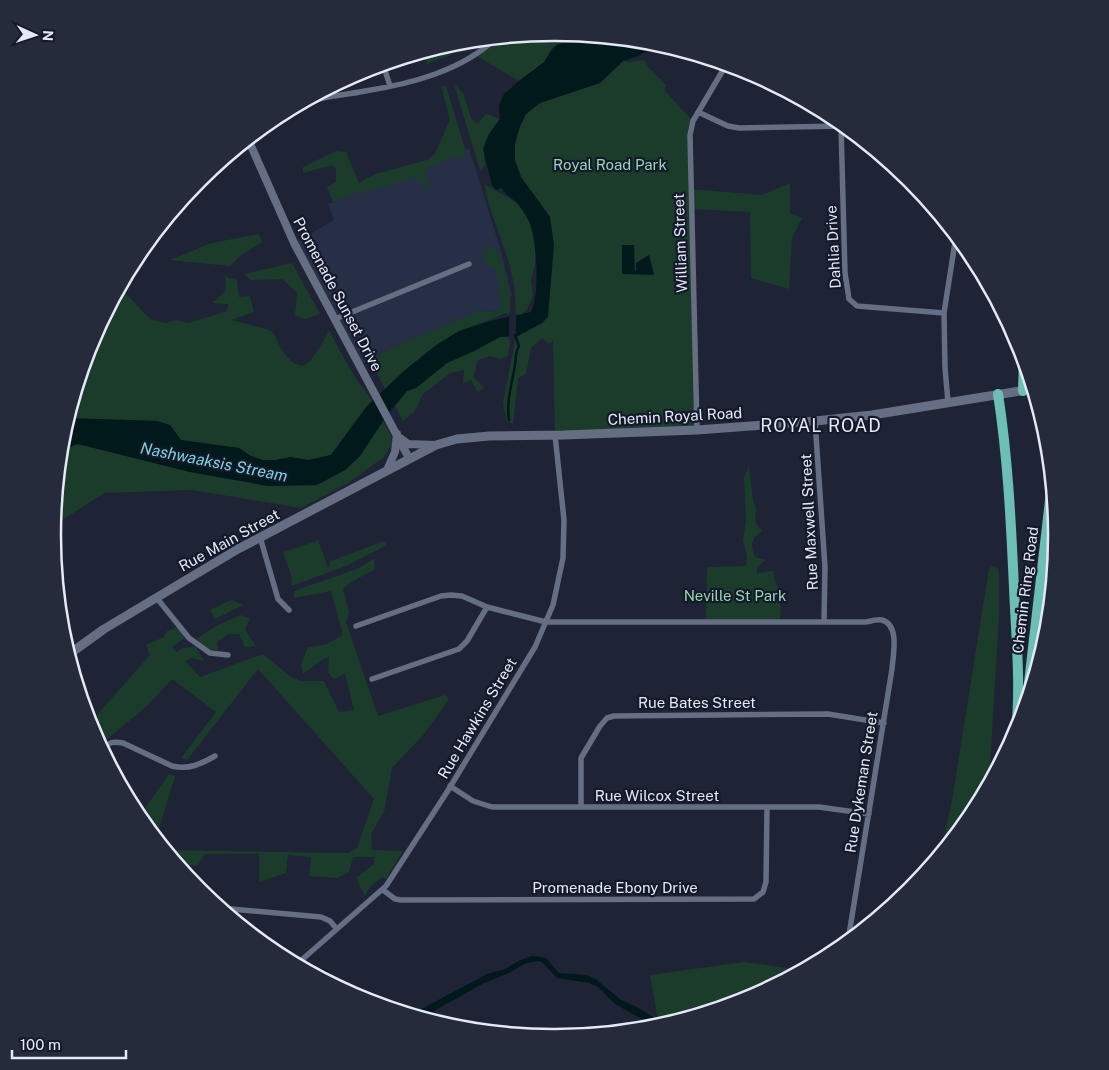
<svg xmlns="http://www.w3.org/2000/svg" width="1109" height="1070" font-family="'Public Sans',sans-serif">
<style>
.built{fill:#262f45}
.green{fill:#1c3c2b}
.water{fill:#01191b}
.pier{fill:#1e2435}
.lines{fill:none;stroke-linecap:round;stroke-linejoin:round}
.stream{stroke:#01191b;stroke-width:2.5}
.minor{stroke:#666e83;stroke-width:5.5}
.tertiary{stroke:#666e83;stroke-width:8}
.secondary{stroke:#666e83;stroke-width:9}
.trunk{stroke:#6dbeb4;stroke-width:10}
.labels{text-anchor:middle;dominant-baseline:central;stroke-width:4.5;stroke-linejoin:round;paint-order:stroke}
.park-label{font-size:15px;fill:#96d6b1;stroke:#141a2b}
.street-label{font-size:15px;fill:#e4e9f5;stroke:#141a2b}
.water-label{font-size:16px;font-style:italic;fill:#7ed4dc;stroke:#141a2b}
.quarter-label{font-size:18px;letter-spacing:1px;fill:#e4e9f5;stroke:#141a2b}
.rim{fill:none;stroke:#e4e9f5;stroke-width:2.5}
</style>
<rect width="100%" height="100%" fill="#1e2435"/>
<path class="built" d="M469 148 501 251 512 296 501 300 502 306 494 312 478 311 387 350 360 365 294 243 334 220 328 204Z"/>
<path class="green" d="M555 33 566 34 565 42C550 46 552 55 542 64 534 70 526 75 519 81L475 55 496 38Z
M448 45 451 55 427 64 424 52Z
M645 60 648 67 666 85 664 90 693 121 691 189 762 195 790 183V213L802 218 792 238 789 289 751 278 750 212 692 209 697 430 555 435 553 341 548 344 542 338 531 348 526 374 518 378 513 424 507 422 503 403 516 336 542 323 550 217 521 177 515 160V144L520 126 526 114 540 103 600 83 623 61 628 62Z
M454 84 463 93 471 118 477 124 486 114 500 119C486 137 482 143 485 166L480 170Z
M441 86H446L465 149 463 159 455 156 425 170 431 191 427 185 424 187 415 177 385 187 359 192 333 202 327 187 336 182V168L332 165 303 173V167L336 151 346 152 359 183 375 174 427 160 435 154 450 119Z
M484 184 519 204 530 223 535 243V264L531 280 533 296 527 309 522 314 516 315 514 285 509 262 489 205Z
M259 234 262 242 241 255 230 266 170 260 212 243Z
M489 246C492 248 496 250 498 253 505 265 513 303 509 315L504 313C490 322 473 324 458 332 431 346 407 368 385 389L370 360 387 350 478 311 494 312 502 306 496 270 487 265 481 254Z
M292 263 320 314 305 319 295 316 297 293 282 279 251 280 244 274Z
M225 277 237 280 239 297 250 296 254 312 231 320 270 330C277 335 277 343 282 350 288 359 300 373 310 361 313 358 314 354 317 351 322 344 325 339 329 330 338 348 348 365 358 382 363 389 368 394 372 401L356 420 331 455 308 460 290 457 276 460H263L251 456 239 448 181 440 170 425 157 421 67 418 90 342 120 287 147 316 152 320 166 323 176 320 189 323 227 311 228 304 212 303 226 291Z
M509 336 510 343 508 355 500 359 490 356 478 360 473 377 484 388 478 392 471 380 463 383 464 370 450 373 423 394 414 412 403 421 395 406 407 391 416 388 447 363 474 351 500 337Z
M383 421 391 436 392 444 384 457 348 483 301 508 192 490 104 493 53 526 60 451 78 444 190 472 268 486 317 485 345 470 360 456Z
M749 466 753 501 756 508 755 522 762 531C751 539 750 544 755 557L765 560 757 568V573L773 571 775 581 781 594 780 622H706L707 567 746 566 747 557 743 540 746 520 744 477Z
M316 540H318L328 568 331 561 384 541 387 545 346 566 291 586 292 578 283 552 317 541Z
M375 558 374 570 351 582 343 589 349 613 346 622 378 716 445 695 449 699 424 734 392 768 384 812 371 834 372 850 403 851 386 879 382 877 370 887 365 896 356 878 374 864V857H353L349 872 337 878 309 876 311 857 288 855 286 873 259 882V854H205L197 866 178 864 166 850 348 853 357 848 374 799 258 669 187 760 181 758 216 712 172 679 148 705 100 745 89 724 150 655 146 645 164 637 167 631 177 627 186 637 172 647 177 652 182 648 196 647 204 661 192 658 185 661 200 677 263 654 291 677 301 681H324L339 712 354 710 345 673 334 679 328 673 329 657 322 660 303 674 301 664 308 647 325 645 343 635 331 591 294 598V591L357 569Z
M992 566 997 567 999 572V616L989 783 972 814 941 852 952 800 989 569Z
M231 600 243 605 215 619 210 610Z
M240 615 250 618 245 630 256 646 245 647 239 634H228L217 642 218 650 209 649 196 639 216 626Z
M169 774 175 776 158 832 165 848 139 817Z
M744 962 801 970 747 999 659 1026 650 975Z"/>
<path class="water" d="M618 39 653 42 664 46 653 48 638 56 623 61 600 83 540 103 526 114 520 126 515 144V160L521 177 550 217 554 245 548 317 542 323 518 336 500 337 474 351 447 363 416 388 407 391 387 415 360 456 345 470 317 485 268 486 190 472 78 444 60 451 62 437 67 418 157 421 170 425 181 440 239 448 251 456 263 460H276L290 457 308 460 331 455 367 406 404 371 435 346 459 331 494 320 531 312C540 295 537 243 530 224 528 218 524 212 520 207 516 199 506 197 502 188L496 190 492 185 483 149 489 134 500 119 499 105 504 94 519 81 544 62 552 49 558 44 581 40 613 42Z
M634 245 635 271H636V263L649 255 654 275 622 274V245Z
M532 956 546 958 559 973 587 975 597 980 621 1000 635 1006 665 1024 656 1027 615 1004 598 987 589 983 557 978 542 962 538 961 526 963 509 973 484 983 425 1016 422 1017 412 1014 487 974 505 969 520 960Z
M317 967 326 970 367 1001 341 988 322 974H314L308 970Z"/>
<path class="pier" d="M509 315H516V339H509Z"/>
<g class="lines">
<path class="stream" d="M509 420C506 401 512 384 515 365 516 357 515 353 519 346L515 335"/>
<path class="minor" d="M383 64 390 86
M287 111C298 107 311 101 323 98 337 95 351 94 365 91 410 84 462 71 496 38
M698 112 728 126 739 128 843 126
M841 126 845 273 849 299 857 306 944 313
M335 319 469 264
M948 402 945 368 944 313 956 236
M815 421 825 567 824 622
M697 430 690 135 693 121 726 65
M260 537 278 599 289 610
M156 597 189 638 210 653 228 655
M356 626 441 596 451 595 462 596 487 607 546 622H866C871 621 877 619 882 620 900 625 893 655 892 669L848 941
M372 679 459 649 467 641 487 607
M102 750C109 742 113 741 123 743L172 766C189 770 201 764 215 756
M450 786 473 801 492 807H819L869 814
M581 807V758L600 726 607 718 614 716 828 714 884 723
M383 890 395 899 401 900 754 899 763 892 766 882 767 807
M221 908 321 917 330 921 336 928
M297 964 386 886 447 792 535 647 553 605 563 558 564 520 555 435"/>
<path class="tertiary" d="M248 139 294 243 409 458
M400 438 408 444 436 445
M387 470 395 452 397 434"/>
<path class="secondary" d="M68 655 104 629 238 549 436 445 457 439 489 436 564 435 697 430 815 421 872 415 1033 389"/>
<path class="trunk" d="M1023 391 1024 359
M998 394C1008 458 1011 523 1014 588 1016 636 1021 684 1016 733
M1047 634 1048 629
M1027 700 1052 483"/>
</g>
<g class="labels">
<g class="park-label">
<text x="610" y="164">Royal Road Park</text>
<text x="735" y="595">Neville St Park</text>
</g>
<g class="street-label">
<text transform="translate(680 243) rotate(-92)">William Street</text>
<text transform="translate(833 247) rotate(-93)">Dahlia Drive</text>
<text transform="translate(338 294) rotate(62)">Promenade Sunset Drive</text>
<text transform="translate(675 416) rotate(-3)">Chemin Royal Road</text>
<text transform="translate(809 522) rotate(-93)">Rue Maxwell Street</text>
<text transform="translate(229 540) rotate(-29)">Rue Main Street</text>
<text transform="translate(1025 590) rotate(-83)">Chemin Ring Road</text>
<text x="697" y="702">Rue Bates Street</text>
<text transform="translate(477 718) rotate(-59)">Rue Hawkins Street</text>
<text transform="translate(861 782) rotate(-81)">Rue Dykeman Street</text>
<text x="657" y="795">Rue Wilcox Street</text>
<text x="615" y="887">Promenade Ebony Drive</text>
</g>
<g class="water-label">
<text transform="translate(214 462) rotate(11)">Nashwaaksis Stream</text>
</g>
<g class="quarter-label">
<text x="821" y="425">ROYAL ROAD</text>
</g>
</g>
<path d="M0 0H1109V1070H0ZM554 41H555A493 493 0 0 1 1048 534V536A493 493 0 0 1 555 1029H554A493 493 0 0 1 61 536V534A493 493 0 0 1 554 41Z" fill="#252b3b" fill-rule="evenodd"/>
<path class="rim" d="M554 41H555A493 493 0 0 1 1048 534V536A493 493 0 0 1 555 1029H554A493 493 0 0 1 61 536V534A493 493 0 0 1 554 41Z"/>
<g transform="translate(35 35) rotate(93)" stroke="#141a2b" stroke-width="4" paint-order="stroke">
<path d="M0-4L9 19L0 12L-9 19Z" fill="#e4e9f5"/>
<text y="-8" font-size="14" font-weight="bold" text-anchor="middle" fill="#e4e9f5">N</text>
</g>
<path d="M12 1050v8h114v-8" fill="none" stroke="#e4e9f5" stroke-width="2.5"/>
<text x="20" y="1050" font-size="15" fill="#e4e9f5" stroke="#141a2b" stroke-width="4" paint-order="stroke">100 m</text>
</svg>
